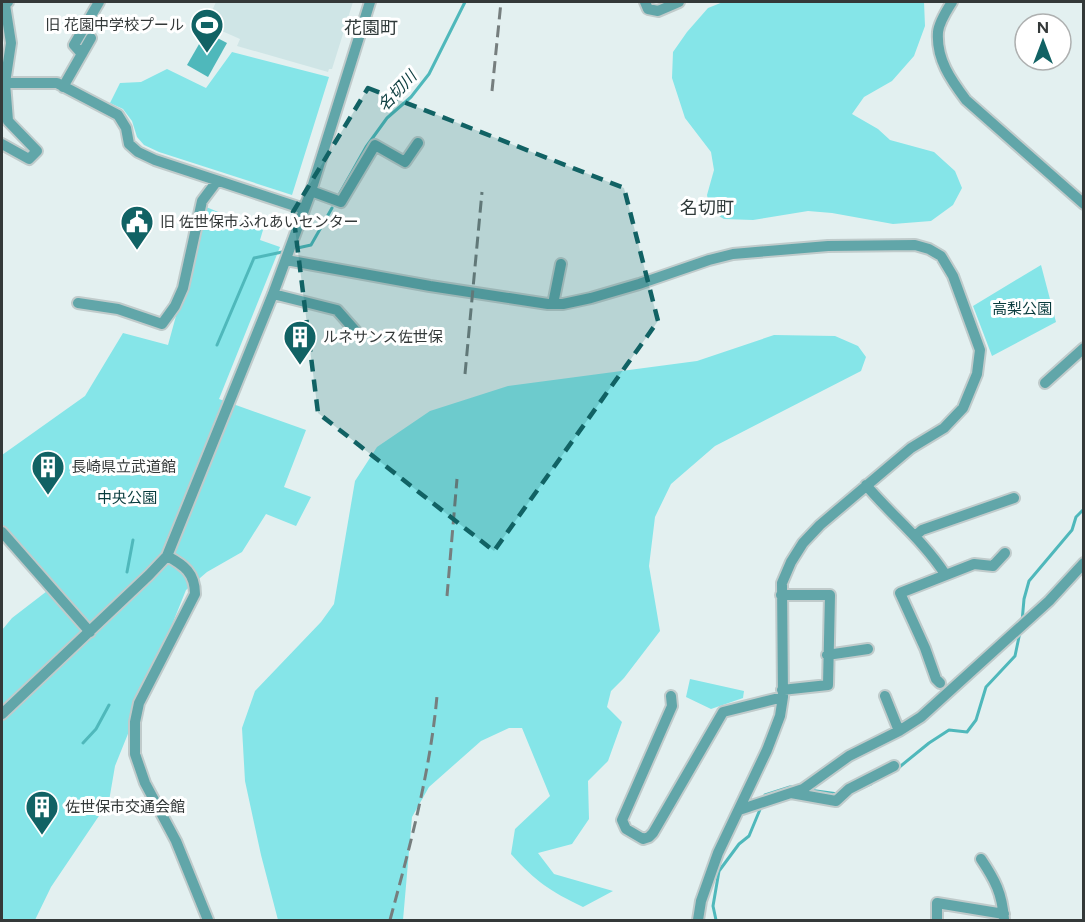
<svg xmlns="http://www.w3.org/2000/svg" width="1085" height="922" font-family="Figtree,'Noto Sans JP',sans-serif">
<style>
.built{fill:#cfe5e6}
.green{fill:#85e5e8}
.water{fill:#4fb8bb}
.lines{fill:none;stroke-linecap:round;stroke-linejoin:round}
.stream{stroke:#4fb8bb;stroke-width:3}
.minor-casing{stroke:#c0cbcb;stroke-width:14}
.minor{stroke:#61a6a9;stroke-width:10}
.rail{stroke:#767e7e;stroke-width:3;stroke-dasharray:12 6;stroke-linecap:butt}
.marked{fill:#116264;fill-opacity:0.2;stroke:#116264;stroke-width:4.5;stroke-dasharray:12 8;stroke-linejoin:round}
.labels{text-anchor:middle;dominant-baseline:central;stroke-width:6;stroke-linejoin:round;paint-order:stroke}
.poi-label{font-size:15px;fill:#343939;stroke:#fff;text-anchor:start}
.park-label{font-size:15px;fill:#083b3d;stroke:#fff}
.water-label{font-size:16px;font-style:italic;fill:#104042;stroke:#fff}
.quarter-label{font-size:18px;fill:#303a3a;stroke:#fff}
</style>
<rect width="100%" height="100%" fill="#e3f0f0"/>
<path class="built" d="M216 2H353L332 69H329L328 72 237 46 240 39 206 24Z"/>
<path class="green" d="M723 2H924L925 26 914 56 892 81 864 97 852 114 878 129 890 140 934 152 955 171 962 188 953 205 931 221 893 224 832 213 808 211 753 220 724 219 710 211 707 195 714 170 711 152 685 118 672 78 673 52 687 32 708 8Z
M232 52 329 77 292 195 159 152 144 145 137 137 132 121 123 109 110 103 120 83 141 82 167 69 206 88Z
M206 207 263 230 260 240 280 247 219 399 306 430 284 487 311 497 296 526 266 514 242 552 207 572 186 590 115 766 109 801 51 887 35 920H2V630L12 618 51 588 2 535V455L85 396 123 333 168 345Z
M1041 265 1056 322 992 356 973 306Z
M774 335 835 336 858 346 866 357 861 371 715 446 671 484 655 517 649 566 660 631 624 678 611 691 607 707 622 722 608 761 588 781 589 819 572 844 538 853 554 874 613 891 583 907C550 891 536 882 511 854L515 829 550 796 522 728H509L481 741 429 787 412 817 403 920H278L261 855 245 781 242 728 255 691 321 622 334 604 355 481 377 447 430 411 508 386 697 361Z
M690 679 744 691 743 698 711 709 686 697Z"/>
<path class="water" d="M206 32 227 43 208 77 187 65Z"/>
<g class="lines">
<path class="stream" d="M340 193 366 147 387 118 411 97 429 74 465 2
M293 249 311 245 332 208
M217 345 254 258 287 251
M127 572 133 540
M1022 622 1024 599 1029 581 1072 530 1076 517 1084 509
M83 743 96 729 109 705
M897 769 929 743 949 730 967 732 976 720 986 687 1015 656 1020 632
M809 790 838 794
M847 795 871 784
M764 798 765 795 790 787H793
M716 920 713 906 719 871 739 844 749 836 761 807"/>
<g class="minor-casing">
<path id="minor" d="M645 2 648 9 658 11 679 2
M952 2C947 10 939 22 938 32 936 59 951 80 966 100L1084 204
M82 54 74 45 99 2
M5 83 11 43 5 5 8 2
M63 87 91 38
M2 144 29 159 37 151 8 121 5 83H57L118 115 126 128 129 144 138 152 155 160 304 209
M311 191 341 202 375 145 405 162 418 143
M286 260 430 286 548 304H563L591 298 639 284 709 260 733 254 828 246 915 245 929 249 941 256 953 276 980 350 977 374 963 408 944 428 911 448 820 525 803 543 791 562 782 583 783 697 780 716 767 750 718 853 701 901 698 920
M273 294 337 310 360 336
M78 303 118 309 162 324 175 306 183 288 202 201 217 181
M553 304 561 264
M1045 383 1084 348
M866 485C892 516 923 540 945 574
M2 532 90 632
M915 536 922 530 1014 498
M167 556C184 565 195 573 195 594L139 703 135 722V754L145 783 176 841 208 920
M781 595H830L828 685 782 690
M827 655 868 649
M940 683 936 679 925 648 900 593 974 564 993 566 1005 553
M671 696 672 706 622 820 626 829 643 839 649 837 653 833 723 712 783 697
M885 696 899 731
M2 714 149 575 167 556 273 294 311 191 370 2
M791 793 836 801 849 789 894 766
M739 810 803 789 849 756 899 731 921 717 1049 601 1084 563
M981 859C995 880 1002 893 1004 919
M937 920V903L1004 914"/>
</g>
<use href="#minor" class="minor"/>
<path class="rail" d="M492 91 501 2
M465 374 482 192
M447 596 457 479
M390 920C410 846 430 773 437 696"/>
</g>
<path class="marked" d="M368 88 624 188 658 321 494 551 318 413 293 212Z"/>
<defs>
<g id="stadium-pin" transform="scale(1.725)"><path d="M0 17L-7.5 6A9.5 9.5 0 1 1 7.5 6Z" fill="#116264" stroke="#fff"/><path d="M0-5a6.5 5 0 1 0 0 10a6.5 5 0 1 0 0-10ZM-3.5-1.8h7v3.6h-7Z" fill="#fff"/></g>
<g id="civic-pin" transform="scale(1.725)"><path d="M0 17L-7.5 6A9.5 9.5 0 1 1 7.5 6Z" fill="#116264" stroke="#fff"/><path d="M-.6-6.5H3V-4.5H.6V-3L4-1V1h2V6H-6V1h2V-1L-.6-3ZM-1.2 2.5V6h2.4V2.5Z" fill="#fff"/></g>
<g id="building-pin" transform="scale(1.725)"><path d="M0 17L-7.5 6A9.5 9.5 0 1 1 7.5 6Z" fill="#116264" stroke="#fff"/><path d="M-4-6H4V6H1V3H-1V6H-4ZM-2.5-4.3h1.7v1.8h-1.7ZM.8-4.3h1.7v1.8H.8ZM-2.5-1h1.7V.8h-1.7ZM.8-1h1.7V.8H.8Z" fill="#fff"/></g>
</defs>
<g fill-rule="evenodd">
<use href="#stadium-pin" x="207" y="25"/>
<use href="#civic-pin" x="137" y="222"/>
<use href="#building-pin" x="300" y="337"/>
<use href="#building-pin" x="48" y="467"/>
<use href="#building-pin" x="42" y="807"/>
</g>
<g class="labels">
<g class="poi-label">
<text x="184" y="25" text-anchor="end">旧 花園中学校プール</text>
<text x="160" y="222">旧 佐世保市ふれあいセンター</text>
<text x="323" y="337">ルネサンス佐世保</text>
<text x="71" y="467">長崎県立武道館</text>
<text x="65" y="807">佐世保市交通会館</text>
</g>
<g class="park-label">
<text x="1022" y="309">高梨公園</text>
<text x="127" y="498">中央公園</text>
</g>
<g class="water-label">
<text transform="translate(397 91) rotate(-47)">名切川</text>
</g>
<g class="quarter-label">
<text x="371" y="28">花園町</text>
<text x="707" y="208">名切町</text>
</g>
</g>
<rect width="1085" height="922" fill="none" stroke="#343939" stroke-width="6"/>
<g transform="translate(1043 42)"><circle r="28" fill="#ffffff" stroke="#aeb0b0" stroke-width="1.5"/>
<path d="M0-4.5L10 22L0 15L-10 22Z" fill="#116264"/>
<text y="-9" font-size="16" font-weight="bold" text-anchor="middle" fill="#343939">N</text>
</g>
</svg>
